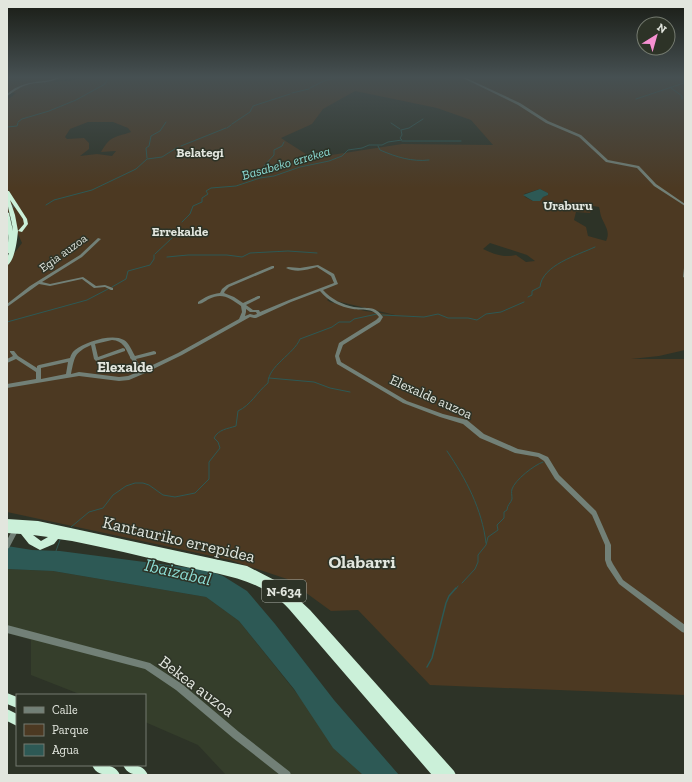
<svg xmlns="http://www.w3.org/2000/svg" width="692" height="782" font-family="'Zilla Slab',serif">
<style>
.built{fill:#353e2b}
.green{fill:#4c3922;fill-rule:evenodd}
.water{fill:#2d5955}
.lines{fill:none;stroke-linecap:round;stroke-linejoin:round}
.stream-far1{stroke:#2d5955;stroke-width:1}
.stream{stroke:#2d5955;stroke-width:1.5}
.minor-tunnel{stroke:#484e42;stroke-width:3;stroke-dasharray:3 1.5;stroke-linecap:butt}
.minor{fill:#728077;fill-rule:evenodd}
.highway{fill:#cbf0d9;fill-rule:evenodd}
.labels{text-anchor:middle;dominant-baseline:central;stroke-width:3;stroke-linejoin:round;paint-order:stroke}
.far-street-label{font-size:12px;fill:#e2e6de;stroke:#2d3327}
.far-neighbourhood-label{font-size:13px;font-weight:bold;fill:#e2e6de;stroke:#2d3327}
.far-water-label{font-size:13px;font-style:italic;fill:#8bdad2;stroke:#2d3327}
.shield{fill:#2d3327;stroke:#acb0a7;stroke-width:1}
.shield-label{font-size:13px;font-weight:bold;fill:#e2e6de}
.street-label{font-size:14px;fill:#e2e6de;stroke:#2d3327}
.neighbourhood-label{font-size:15px;font-weight:bold;fill:#e2e6de;stroke:#2d3327}
.near-street-label{font-size:17px;fill:#e2e6de;stroke:#2d3327}
.near-neighbourhood-label{font-size:18px;font-weight:bold;fill:#e2e6de;stroke:#2d3327}
.near-water-label{font-size:18px;font-style:italic;fill:#8bdad2;stroke:#2d3327}
</style>
<rect width="100%" height="100%" fill="#2d3327"/>
<path class="built" d="M7 569 53 571 206 597 239 621 362 775H226L198 745 145 722V695H82L31 675V640L7 633Z"/>
<path class="green" d="M7 78H72L48 82 69 81 81 78H685V350L659 356 631 359H685V695L430 685 358 610 331 611 287 579 230 560 7 512V263L22 243 7 209V99L10 98 16 93 7 92ZM355 91 437 108 471 120 493 145 402 144 312 158 281 138 312 124 323 109ZM88 122H113L128 128 131 132C114 138 111 135 101 152L116 151 112 156 97 154 80 156 89 149V143L84 138 67 139 65 137 70 129ZM540 189 548 193V195L533 201 525 197 524 194ZM593 206 599 207C600 210 600 213 601 216 604 225 611 231 606 241L588 236 586 227 574 220 576 212 590 213ZM490 243 527 255 535 261 526 262 516 255C504 258 493 254 483 249ZM327 300 328 299 395 315 365 311 330 302Z"/>
<path class="water" d="M540 189 548 193V195L543 197 540 201H533L523 195Z
M7 546 32 550 60 551 206 570 223 576 247 591 275 624 334 700 399 775H363L333 748 294 689 239 621 206 597 53 571 7 569Z"/>
<g class="lines">
<path class="stream-far1" d="M310 88 324 81 336 78
M671 88 682 96V99
M292 93 309 89
M636 99 684 83 683 81 685 80
M18 122 22 119 49 111 76 100 105 84 108 78
M391 123 400 129
M232 124 250 112 253 106 290 94
M7 127 17 126 18 123
M227 128 231 125
M402 141H461
M181 146 226 128
M378 146 380 150C396 157 412 162 429 160
M147 158 146 148 149 146 151 136 160 131 166 122
M261 177 264 172 263 167 274 155V150L282 146 284 142
M46 205 54 200 92 190 136 169 147 159 162 157 178 147
M182 222 190 214 193 206 202 202V198L208 194 206 191 211 188 236 186 260 178 274 176 300 167 329 161 342 156 348 150 362 148 369 145H382L388 142 402 140 400 138 402 135 401 130 409 128 423 119
M173 237 179 231
M155 254 172 238
M167 257 188 255H227L242 257 250 253 288 251 317 253
M112 287 126 279 128 271 150 265 154 259V255
M528 297 532 295V291L540 287C542 265 578 255 595 247
M382 315 424 317 438 314 448 318H468L477 320 486 314 501 312 524 302
M7 322 87 300 108 289
M269 378 314 382 330 388 350 392
M447 451C466 479 482 509 486 543
M71 527 89 512 103 508 113 495 126 486 135 483H143L149 485 163 495 175 497 195 493 209 479V462L220 448 218 442 214 438C219 429 227 429 236 426L238 411C251 405 257 392 268 383 268 366 294 354 300 339L332 327 339 322H350L354 319 377 314
M56 551 60 540
M462 583 475 569 478 562V555L486 545 488 537 498 530 497 525 504 518V512L507 510C507 505 511 503 512 499 512 495 511 492 512 489 515 480 534 465 543 462
M456 589 458 586"/>
<path class="stream" d="M427 667 432 658 446 603 449 596 456 588"/>
<path class="minor-tunnel" d="M7 208 18 205"/>
<path class="minor" d="M56 78H59C51 83 40 82 30 84 21 86 15 91 7 96V94C17 85 30 82 44 81 48 80 52 80 56 78Z
M463 78H466L520 103 548 121 581 135 608 160 639 166 656 184 685 204V206L654 186 637 168 606 162 579 137 546 123 518 105Z
M684 154H685V157L684 156Z
M98 238 101 239 82 257 42 282 50 284 83 277 96 286 105 285 113 288V290H111L105 287 94 288 82 279 50 286 39 284 7 307V304L30 286 80 255Z
M318 265 334 274 338 284 323 290C331 299 343 305 354 307 367 309 375 305 383 317L380 322 343 345 339 356 341 362 407 401 443 414 467 420 484 434 518 449 539 453 548 457 559 475 596 511 611 545V560L613 564 623 580 685 625V633L682 632 619 584 607 566 605 560V545L592 515 555 479 544 461 538 457 515 453 480 438 463 424 440 417 403 403 337 364 335 356 339 343 376 320 379 317C372 307 362 311 353 309 340 307 328 301 320 291L291 302 256 318H254L250 317 182 355 143 374 129 380 119 381 79 376 7 388V384L36 379V372L16 359 7 363V359L13 356 10 352V351H14L18 356 37 368V366L39 365 70 358C71 355 72 352 75 350 85 342 112 333 124 340 129 343 132 351 135 356L154 351 156 352V354L136 359 142 370 178 353 239 319 242 312 241 306C230 298 222 292 209 299 205 301 202 304 198 304V302C205 297 211 294 220 293L222 289 227 285 272 266H274V268L229 287 225 291 224 293 234 297 243 303 258 296H260V298L246 305 253 310H259L260 312 289 300 334 283 331 276 317 267C307 270 296 273 286 268L288 267 300 268ZM246 309 250 312H256L257 314 254 315 250 314 245 316 246 312ZM112 340C123 341 125 347 130 357V358L132 360 138 372 128 376 119 377 79 372 71 374C75 356 74 353 91 345L94 359 96 361 125 351V349L123 348 98 357 95 344ZM68 362 66 374 41 379V368Z
M684 268H685V278L683 277Z
M16 526 18 527 19 529 9 548 7 549V540L14 527Z
M7 625 150 663 182 684 239 732 290 772 291 775H280L233 738 176 690 145 669 7 633Z"/>
<path class="highway" d="M7 191H9L27 219 28 224 22 232 18 231C17 241 15 260 7 266V258L9 253 7 254C7 247 9 240 8 234 8 227 7 219 7 212L9 213 13 231C12 219 7 208 7 197H8ZM10 200 23 219 24 224 18 231 15 215Z
M7 519 38 521 247 566 282 584 310 610 454 771 456 775H432L289 609C258 576 218 575 177 565 142 556 107 548 72 541L58 539 54 544 40 550 29 544 21 534 7 533ZM33 535 48 537 41 541Z
M7 693 17 697V708L7 704Z
M7 709 17 714V726L7 721Z
M92 765C103 765 115 763 120 775 109 775 97 777 92 765Z
M123 765C134 765 143 764 148 775 137 775 128 776 123 765Z"/>
</g>
<linearGradient id="sky" x2="0" y2="1"><stop stop-color="#191c15"/><stop offset="0.41" stop-color="#465052"/><stop offset="1" stop-color="#465052" stop-opacity="0"/></linearGradient>
<rect width="692" height="188" fill="url(#sky)"/>
<g class="labels">
<g class="far-street-label">
<text transform="translate(63 253) rotate(-36)">Egia auzoa</text>
</g>
<g class="far-neighbourhood-label">
<text x="200" y="152">Belategi</text>
<text x="568" y="205">Uraburu</text>
<text x="180" y="231">Errekalde</text>
</g>
<g class="far-water-label">
<text transform="translate(286 163) rotate(-16)">Basabeko errekea</text>
</g>
<rect class="shield" x="262" y="580" width="44" height="22" rx="3"/>
<g class="shield-label">
<text x="284" y="591">N-634</text>
</g>
<g class="street-label">
<text transform="translate(431 397) rotate(24)">Elexalde auzoa</text>
</g>
<g class="neighbourhood-label">
<text x="125" y="367">Elexalde</text>
</g>
<g class="near-street-label">
<text transform="translate(179 539) rotate(13)">Kantauriko errepidea</text>
<text transform="translate(197 686) rotate(37)">Bekea auzoa</text>
</g>
<g class="near-neighbourhood-label">
<text x="362" y="562">Olabarri</text>
</g>
<g class="near-water-label">
<text transform="translate(178 572) rotate(13)">Ibaizabal</text>
</g>
</g>
<rect width="692" height="782" fill="none" stroke="#e2e6de" stroke-width="16"/>
<rect x="16" y="694" width="130" height="72" fill="#2d3327" stroke="#757b70"/>
<rect x="24" y="707" width="20" height="6" fill="#728077" stroke="#757b70"/>
<text x="52" y="714" font-size="12" fill="#e2e6de">Calle</text>
<rect x="24" y="724" width="20" height="12" fill="#4c3922" stroke="#757b70"/>
<text x="52" y="734" font-size="12" fill="#e2e6de">Parque</text>
<rect x="24" y="744" width="20" height="12" fill="#2d5955" stroke="#757b70"/>
<text x="52" y="754" font-size="12" fill="#e2e6de">Agua</text>
<g transform="translate(656 36) rotate(37)"><circle r="19" fill="#2d3327" stroke="#757b70"/>
<path d="M0-3L7 15L0 10L-7 15Z" fill="#f690d1"/>
<text y="-6" font-size="11" font-weight="bold" text-anchor="middle" fill="#e2e6de">N</text>
</g>
</svg>
